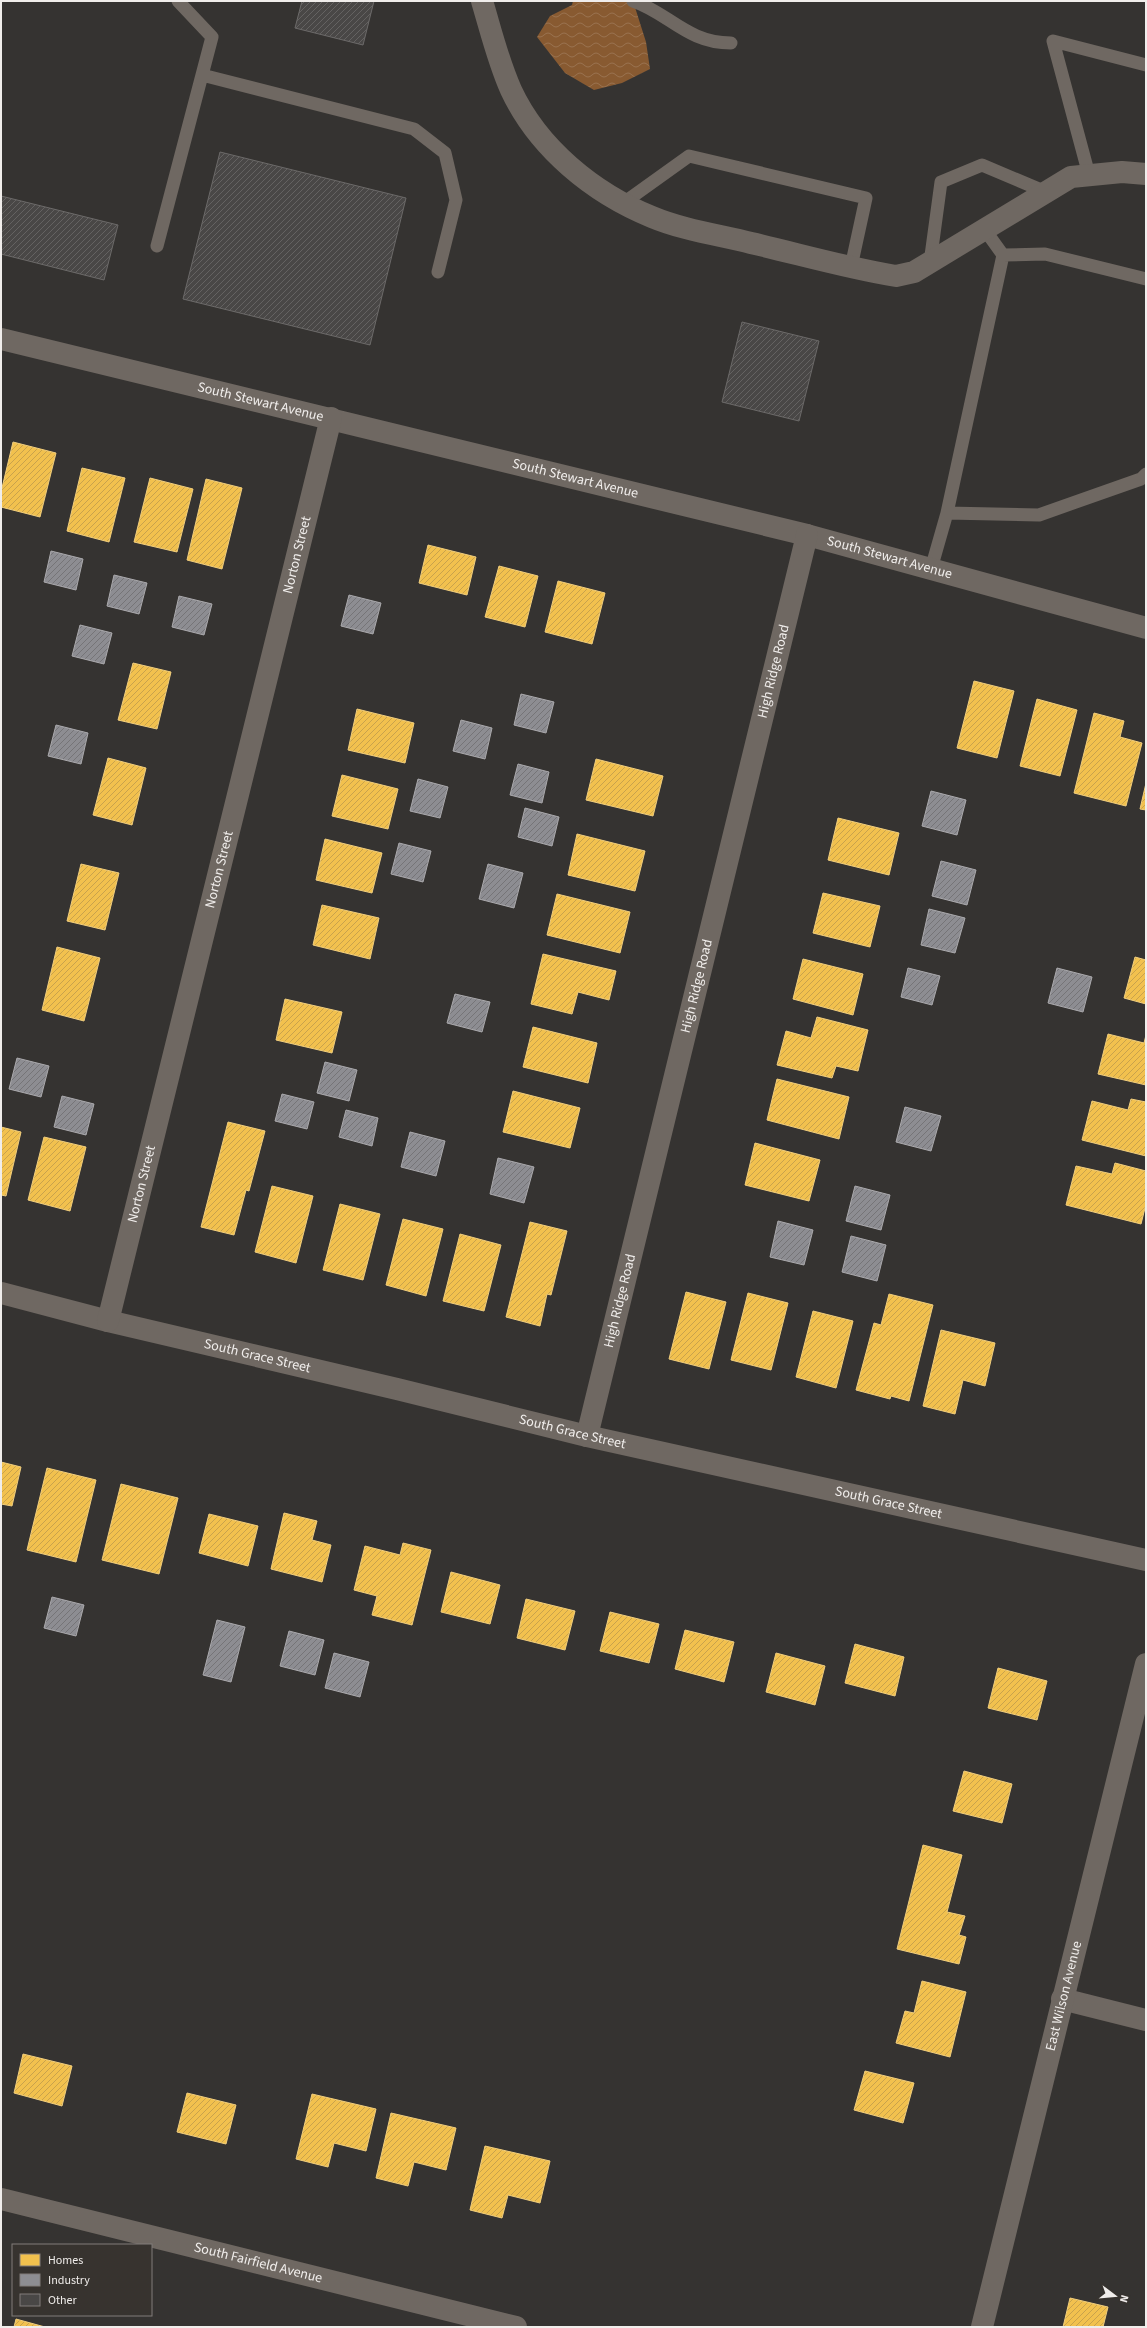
<svg xmlns="http://www.w3.org/2000/svg" width="1147" height="2328" font-family="'Source Sans 3',sans-serif">
<style>
.water{fill:url(#water-waves)}
.homes{fill:url(#homes-hatch);stroke:#f1ce7d}
.industry{fill:url(#industry-hatch);stroke:#abaaad}
.building{fill:url(#building-hatch);stroke:#6c6a69}
.lines{fill:none;stroke-linecap:round;stroke-linejoin:round}
.service{stroke:#6f6862;stroke-width:13}
.minor{stroke:#6f6862;stroke-width:22}
.tertiary{stroke:#6f6862;stroke-width:22}
.labels{text-anchor:middle;dominant-baseline:central;stroke-width:4;stroke-linejoin:round;paint-order:stroke}
.street-label{font-size:14px;fill:#f0edeb;stroke:#37332f}
</style>
<defs>
<pattern id="water-waves" width="16" height="10" patternUnits="userSpaceOnUse"><rect width="16" height="10" fill="#885a31"/><path d="M0 5q4-4 8 0t8 0" fill="none" stroke="#99724f"/></pattern>
<pattern id="homes-hatch" width="6" height="6" patternUnits="userSpaceOnUse"><rect width="6" height="6" fill="#f2c14e"/><path d="M-1 1l2-2M0 6l6-6M5 7l2-2" fill="none" stroke="#c8a24c"/></pattern>
<pattern id="industry-hatch" width="6" height="6" patternUnits="userSpaceOnUse"><rect width="6" height="6" fill="#8d8d92"/><path d="M-1 1l2-2M0 6l6-6M5 7l2-2" fill="none" stroke="#757477"/></pattern>
<pattern id="building-hatch" width="6" height="6" patternUnits="userSpaceOnUse"><rect width="6" height="6" fill="#494746"/><path d="M-1 1l2-2M0 6l6-6M5 7l2-2" fill="none" stroke="#646261"/></pattern>
</defs>
<rect width="100%" height="100%" fill="#353331"/>
<path class="water" d="M573 1H633L646 42 650 69 622 83 594 90 565 73 537 37 550 16 572 5Z"/>
<path class="homes" d="M13 442 56 453 40 517 1 507V492Z
M82 468 125 478 109 542 67 531Z
M150 478 193 489 177 552 134 542Z
M206 479 242 488 222 569 187 560Z
M428 545 476 557 467 595 419 583Z
M499 566 538 576 525 627 485 617Z
M558 581 605 593 592 644 545 632Z
M133 663 171 672 157 729 118 720Z
M974 681 1014 691 997 758 957 748Z
M1037 699 1077 710 1060 776 1020 766Z
M357 709 414 723 405 763 348 750Z
M1094 713 1124 721 1120 737 1142 743 1126 806 1074 793Z
M108 758 146 768 132 825 93 815Z
M596 759 663 776 653 816 586 800Z
M342 775 398 789 388 829 332 816Z
M1146 783V810L1140 809Z
M838 818 899 833 889 875 828 860Z
M577 834 645 851 635 891 568 875Z
M325 839 382 853 372 893 316 880Z
M81 864 119 873 105 930 67 921Z
M823 893 880 906 870 947 813 933Z
M557 894 630 912 620 953 547 935Z
M322 905 379 918 370 959 313 945Z
M57 947 100 958 84 1021 42 1010Z
M543 954 616 971 609 1000 578 992 572 1014 531 1004Z
M1135 957 1146 960V1004L1124 998Z
M803 959 863 974 853 1015 793 999Z
M285 999 342 1012 332 1053 276 1040Z
M817 1017 868 1030 858 1071 836 1066 832 1078 777 1065 786 1031 811 1038Z
M533 1027 597 1043 588 1083 523 1067Z
M1108 1034 1144 1043 1146 1035V1085L1098 1074Z
M777 1079 849 1097 839 1139 767 1120Z
M513 1091 580 1108 570 1148 503 1132Z
M1131 1099 1146 1102V1156L1082 1140 1092 1101 1128 1110Z
M228 1122 265 1131 249 1191 246 1190 234 1235 201 1227Z
M1 1127 21 1132 6 1196 1 1195Z
M44 1137 86 1147 70 1211 28 1200Z
M755 1143 820 1160 809 1201 745 1185Z
M1115 1163 1146 1171V1204L1141 1224 1066 1205 1076 1166 1112 1174Z
M272 1186 313 1196 296 1263 255 1252Z
M340 1204 380 1214 363 1280 323 1270Z
M403 1219 443 1229 426 1296 386 1285Z
M530 1222 567 1231 551 1295 547 1294 540 1326 506 1317Z
M460 1234 501 1245 484 1311 443 1301Z
M686 1292 726 1302 709 1369 669 1359Z
M748 1293 788 1303 771 1370 731 1360Z
M889 1294 933 1305 909 1401 891 1396 890 1399 856 1390 874 1323 881 1325Z
M813 1311 853 1321 836 1388 796 1377Z
M941 1330 995 1343 985 1386 963 1380 955 1414 923 1406Z
M1 1462 21 1467 12 1506 1 1504Z
M47 1468 96 1480 76 1562 27 1550Z
M121 1484 178 1498 159 1574 102 1560Z
M284 1513 317 1521 312 1540 331 1545 322 1582 271 1569Z
M209 1514 258 1526 248 1566 199 1553Z
M403 1543 431 1550 412 1625 372 1615 377 1596 354 1590 365 1546 400 1555Z
M451 1572 500 1585 490 1624 441 1612Z
M526 1599 575 1611 565 1650 517 1638Z
M610 1612 659 1624 649 1663 600 1651Z
M685 1630 734 1642 724 1682 675 1669Z
M855 1644 904 1657 895 1696 845 1683Z
M776 1653 825 1666 815 1705 766 1692Z
M998 1668 1047 1681 1037 1720 988 1708Z
M964 1771 1012 1784 1002 1823 953 1811Z
M923 1845 962 1855 947 1912 965 1916 959 1935 966 1937 959 1964 897 1949Z
M922 1981 966 1992 950 2057 896 2043 905 2011 914 2013Z
M23 2054 72 2066 62 2106 14 2093Z
M865 2071 914 2083 903 2123 854 2110Z
M187 2093 236 2105 226 2144 177 2132Z
M312 2094 376 2109 366 2151 334 2143 328 2167 296 2159Z
M391 2113 456 2128 446 2170 414 2162 408 2186 376 2178Z
M485 2146 550 2161 540 2203 508 2195 502 2218 470 2210Z
M1070 2298 1108 2307 1103 2327H1063Z
M16 2319 45 2327H14Z"/>
<path class="industry" d="M51 551 83 559 76 590 44 582Z
M114 575 147 583 139 614 107 606Z
M349 595 381 603 373 634 341 626Z
M179 596 212 604 204 635 172 627Z
M80 625 112 633 104 664 72 656Z
M521 694 554 702 546 733 514 725Z
M461 720 492 728 485 759 453 751Z
M56 725 88 733 81 764 48 756Z
M518 764 549 772 542 803 510 795Z
M418 779 448 787 440 818 410 811Z
M931 791 966 800 957 835 922 826Z
M525 808 559 817 552 846 518 837Z
M399 843 431 851 423 882 391 874Z
M941 861 976 870 967 905 932 896Z
M488 864 523 873 514 908 479 899Z
M929 909 965 918 955 953 921 945Z
M908 968 940 976 932 1005 901 997Z
M1057 968 1092 977 1083 1012 1048 1003Z
M455 994 490 1002 482 1032 447 1023Z
M17 1058 49 1066 41 1097 9 1089Z
M325 1062 357 1070 349 1101 317 1093Z
M282 1094 314 1102 307 1129 275 1121Z
M62 1096 94 1104 86 1135 54 1127Z
M905 1107 941 1116 931 1151 896 1142Z
M346 1110 378 1118 372 1146 339 1137Z
M410 1132 445 1141 436 1176 401 1167Z
M498 1158 534 1167 524 1203 490 1194Z
M855 1186 890 1195 881 1230 846 1221Z
M778 1221 813 1230 804 1265 770 1257Z
M851 1236 886 1245 877 1281 842 1272Z
M52 1597 84 1605 76 1636 44 1628Z
M217 1620 245 1627 231 1682 203 1675Z
M289 1631 324 1640 315 1675 280 1666Z
M334 1653 369 1662 360 1697 325 1688Z"/>
<path class="building" d="M302 1H374L363 45 295 28Z
M220 152 406 198 370 345 183 299Z
M1 196 118 225 104 280 1 254Z
M742 322 819 341 799 421 722 402Z"/>
<g class="lines">
<path class="service" d="M633 1C669 13 687 43 731 43
M202 75 414 129 445 153 456 200 438 272
M1089 175 1053 41 1146 65
M622 204 689 156 866 198 851 267
M157 246 212 37 178 1
M1003 255 1045 254 1146 279
M930 263 941 182 982 165 1046 192
M947 513 1003 255 985 230
M931 569 947 513 1039 515 1141 479 1146 474"/>
<g class="minor">
<path d="M482 1C491 31 498 61 511 90 538 148 593 193 652 217 683 230 719 235 751 243 799 254 847 268 896 276L914 272 1071 177 1122 172 1146 174"/>
<path id="s1" d="M1 339 807 535 1146 628"/>
<path id="s2" d="M1 1293 108 1321 397 1389 587 1436 1146 1560"/>
<path id="s3" d="M108 1321 331 418"/>
<path id="s4" d="M587 1436 807 535"/>
<path d="M1062 1999 1146 2020"/>
<path id="s5" d="M1 2199 516 2327"/>
</g>
<path class="tertiary" id="s6" d="M982 2327 1146 1664"/>
</g>
<g class="labels">
<g class="street-label">
<text stroke="none"><textPath href="#s1" startOffset="267">South Stewart Avenue</textPath></text>
<text stroke="none"><textPath href="#s1" startOffset="591">South Stewart Avenue</textPath></text>
<text stroke="none"><textPath href="#s3" startOffset="789">Norton Street</textPath></text>
<text stroke="none"><textPath href="#s1" startOffset="915">South Stewart Avenue</textPath></text>
<text stroke="none"><textPath href="#s4" startOffset="787">High Ridge Road</textPath></text>
<text stroke="none"><textPath href="#s3" startOffset="465">Norton Street</textPath></text>
<text stroke="none"><textPath href="#s4" startOffset="463">High Ridge Road</textPath></text>
<text stroke="none"><textPath href="#s3" startOffset="141">Norton Street</textPath></text>
<text stroke="none"><textPath href="#s4" startOffset="139">High Ridge Road</textPath></text>
<text stroke="none"><textPath href="#s2" startOffset="264">South Grace Street</textPath></text>
<text stroke="none"><textPath href="#s2" startOffset="588">South Grace Street</textPath></text>
<text stroke="none"><textPath href="#s2" startOffset="912">South Grace Street</textPath></text>
<text stroke="none"><textPath href="#s6" startOffset="341">East Wilson Avenue</textPath></text>
<text stroke="none"><textPath href="#s5" startOffset="265">South Fairfield Avenue</textPath></text>
</g>
</g>
<rect width="1147" height="2328" fill="none" stroke="#f0edeb" stroke-width="4"/>
<rect x="12" y="2244" width="140" height="72" fill="#37332f" stroke="#817d7a"/>
<rect x="20" y="2254" width="20" height="12" fill="#f2c14e" stroke="#817d7a"/>
<text x="48" y="2264" font-size="12" fill="#f0edeb">Homes</text>
<rect x="20" y="2274" width="20" height="12" fill="#8d8d92" stroke="#817d7a"/>
<text x="48" y="2284" font-size="12" fill="#f0edeb">Industry</text>
<rect x="20" y="2294" width="20" height="12" fill="#494746" stroke="#817d7a"/>
<text x="48" y="2304" font-size="12" fill="#f0edeb">Other</text>
<g transform="translate(1115 2296) rotate(106)" stroke="#37332f" stroke-width="3" paint-order="stroke">
<path d="M0-3L7 15L0 10L-7 15Z" fill="#f0edeb"/>
<text y="-6" font-size="11" font-weight="bold" text-anchor="middle" fill="#f0edeb">N</text>
</g>
</svg>
